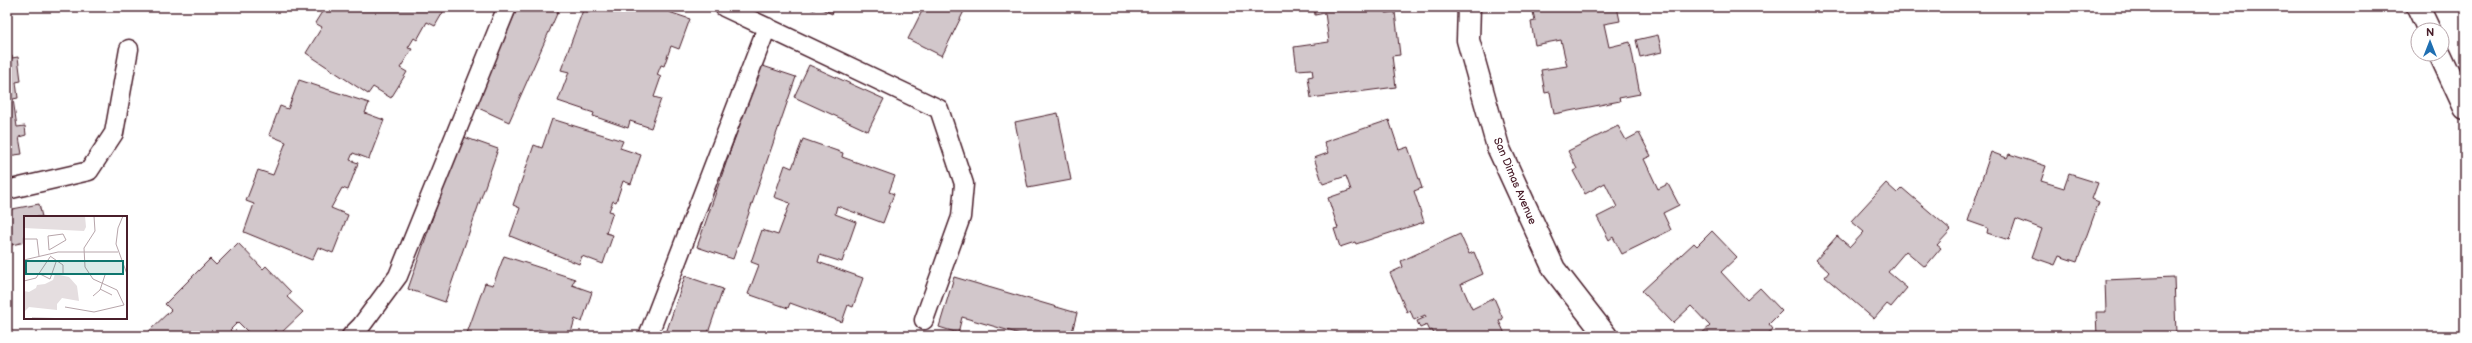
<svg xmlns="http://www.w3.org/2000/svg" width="2472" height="343" font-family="'Balsamiq Sans',sans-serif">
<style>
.building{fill:#d2c7cb;stroke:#4a1f2b}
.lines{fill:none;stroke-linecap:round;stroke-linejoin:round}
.lane-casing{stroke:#4a1f2b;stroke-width:21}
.street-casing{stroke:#4a1f2b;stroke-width:25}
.secondary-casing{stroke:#4a1f2b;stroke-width:25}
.lane{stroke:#fff;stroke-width:18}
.street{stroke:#fff;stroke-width:22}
.secondary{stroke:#fff;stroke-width:22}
.labels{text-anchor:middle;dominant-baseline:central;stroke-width:3.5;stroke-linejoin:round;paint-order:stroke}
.street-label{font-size:11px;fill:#4a1f2b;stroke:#fff}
.inset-road{fill:none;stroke:#b7a5aa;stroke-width:1}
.view{fill:#0f766e;fill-opacity:0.15;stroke:#0f766e;stroke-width:2}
.inset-edge{fill:none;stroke:#4a1f2b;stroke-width:2}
</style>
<rect width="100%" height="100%" fill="#fff"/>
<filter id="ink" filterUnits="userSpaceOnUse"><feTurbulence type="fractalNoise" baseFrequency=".025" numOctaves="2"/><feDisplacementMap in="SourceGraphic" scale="8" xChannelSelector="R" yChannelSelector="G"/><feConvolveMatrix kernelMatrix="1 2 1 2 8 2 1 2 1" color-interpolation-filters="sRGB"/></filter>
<g filter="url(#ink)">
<path class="building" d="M325 7H446L435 26 427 22 417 40 414 38 408 48 412 49 400 68 407 72 391 98 373 87 368 94 306 53 322 27 315 23Z
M518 7H560L509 122 474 106Z
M591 7H671L669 12 690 19 679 49 671 46 664 66 661 65 657 75 661 77 654 97 661 99 651 128 630 121 628 128 593 116 594 113 558 101 569 72 561 70 583 10 590 12Z
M807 7H816L814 10Z
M818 7H835L832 14Z
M924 7H966L942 56 908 39Z
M1314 7H1385L1386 13 1395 12 1400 55 1392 56 1396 87 1311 98 1308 77 1313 76 1312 69 1297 70 1294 47 1329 42 1325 13 1315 15Z
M1532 7H1617L1620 21 1604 24 1609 47 1630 42 1640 94 1619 98 1620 101 1554 114 1550 92 1545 93 1541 70 1567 66 1561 40 1535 45 1531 22 1535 21Z
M1658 35 1662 52 1640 57 1636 40Z
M12 56V58L18 57 21 81 16 82 18 98 13 99 17 127 25 126 26 135 19 137 22 154 7 156V57Z
M760 65 796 77 733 259 697 247Z
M809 65 884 99 868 131 794 97Z
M299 80 369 103 365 113 384 120 369 159 353 153 350 160 358 163 348 190 342 188 331 208 348 215 333 253 318 247 312 260 244 232 254 204 246 201 258 170 273 175 286 142 269 135 280 106 288 109Z
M1058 113 1071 180 1028 188 1015 122Z
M552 119 623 141 620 148 641 155 631 184 623 181 616 202 613 201 609 211 613 212 606 233 613 235 603 264 582 256 579 264 510 236 520 208 513 205 534 145 542 148Z
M1389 120 1399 150 1408 147 1422 188 1414 191 1424 222 1356 244 1355 242 1340 247 1334 229 1338 228 1328 198 1351 190 1346 176 1323 184 1314 158 1328 153 1324 142Z
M1618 126 1626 140 1639 133 1651 156 1644 159 1658 189 1668 184 1679 205 1663 213 1671 230 1622 254 1613 237 1609 240 1597 217 1617 207 1605 183 1585 194 1573 171 1577 169 1568 151Z
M461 136 498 149 445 302 408 289Z
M803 139 843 153 842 157 895 176 889 192 894 194 883 223 837 206 835 214 856 222 842 262 820 255 818 262 863 278 853 307 848 305 842 322 790 303 788 308 748 294 759 265 751 262 762 230 778 235 790 203 774 197 785 165 792 168Z
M1991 152 2007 158 2009 154 2046 166 2041 181 2064 188 2069 174 2098 183 2092 199 2099 202 2077 262 2059 256 2055 265 2032 257 2042 229 2016 219 2009 240 1987 233 1988 228 1968 221Z
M1886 183 1897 193 1902 188 1951 230 1937 245 1941 248 1925 267 1906 251 1888 272 1907 288 1891 307 1887 304 1874 319 1825 277 1829 272 1816 260 1837 236 1850 247 1864 232 1851 221Z
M39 204 42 217H25V242L7 246V210Z
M1712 231 1737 257 1721 272 1747 300 1760 288 1782 311 1769 324 1773 329 1765 336H1699L1710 326 1691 306 1673 323 1642 291 1694 243 1697 246Z
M1460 234 1469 254 1474 252 1483 274 1461 284 1472 309 1494 298 1503 319 1499 321 1506 336H1430L1434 334 1432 330 1430 331 1427 325 1420 328 1417 321 1426 317 1425 315 1414 320 1410 310 1407 312 1390 273 1403 267 1401 261Z
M238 243 263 269 266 266 291 292 287 297 303 312 280 334 275 330 269 336H252L238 322 230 330 235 336H154L149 331 171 310 165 304 210 259 216 265Z
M504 256 575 279 572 285 592 292 582 322 575 319 570 336H560L538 329 535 336H466L485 283 493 285Z
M685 276 723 289 707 336H665Z
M954 277 1077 313 1071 336H1027L962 317 958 333 939 327Z
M2174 277 2176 334 2193 333V336H2097L2096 312H2106L2105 280Z"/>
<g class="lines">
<g class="lane-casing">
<path id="lane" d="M724 7 939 109 964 184 961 217 924 320
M7 190 89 171 114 133 129 49
M351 336 361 326 398 276 507 7
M648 336 767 27"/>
</g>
<g class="street-casing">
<path id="street" d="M1469 7 1468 40 1498 147 1554 269 1606 336"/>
</g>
<g class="secondary-casing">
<path id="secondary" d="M2418 7 2429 30
M2440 54 2465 108"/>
</g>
<use href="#lane" class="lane"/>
<use href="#street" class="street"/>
<use href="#secondary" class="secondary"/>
</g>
</g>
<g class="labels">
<g class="street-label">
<text transform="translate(1515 181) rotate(67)">San Dimas Avenue</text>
</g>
</g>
<g transform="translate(24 216)">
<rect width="103" height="103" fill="#fff"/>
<path d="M0 0H61L62 11 60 15 0 12ZM31 58 45 61 53 70 55 85 38 82 33 88V94L5 91 1 95 0 103V75L5 76 12 72 13 69 21 68 29 64Z" fill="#e5dee0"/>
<path class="inset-road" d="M99 0 94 12 92 28 103 58M39 18 42 24 25 34 24 20ZM0 23H13L15 40M26 40 39 49V58M0 44 34 36H94M16 58 26 63 32 46M0 65 12 62 26 41M76 73 88 79M69 80 76 74 81 59M41 91 70 96 100 89 93 74 69 63 61 51 60 32 71 15 70 0M8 102 54 103"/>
<path class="view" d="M2 45H99V58H2Z"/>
<rect width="103" height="103" class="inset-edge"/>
</g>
<rect width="2472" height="343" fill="none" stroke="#fff" stroke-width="24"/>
<rect x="12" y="12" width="2448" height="319" fill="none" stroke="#4a1f2b" stroke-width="1.5" filter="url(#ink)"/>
<g transform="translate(2430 42)"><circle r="19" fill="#ffffff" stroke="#b7a5aa"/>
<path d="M0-3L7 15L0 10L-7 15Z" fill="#1f6fb2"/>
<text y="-6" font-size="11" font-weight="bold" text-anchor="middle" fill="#4a1f2b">N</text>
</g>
</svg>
